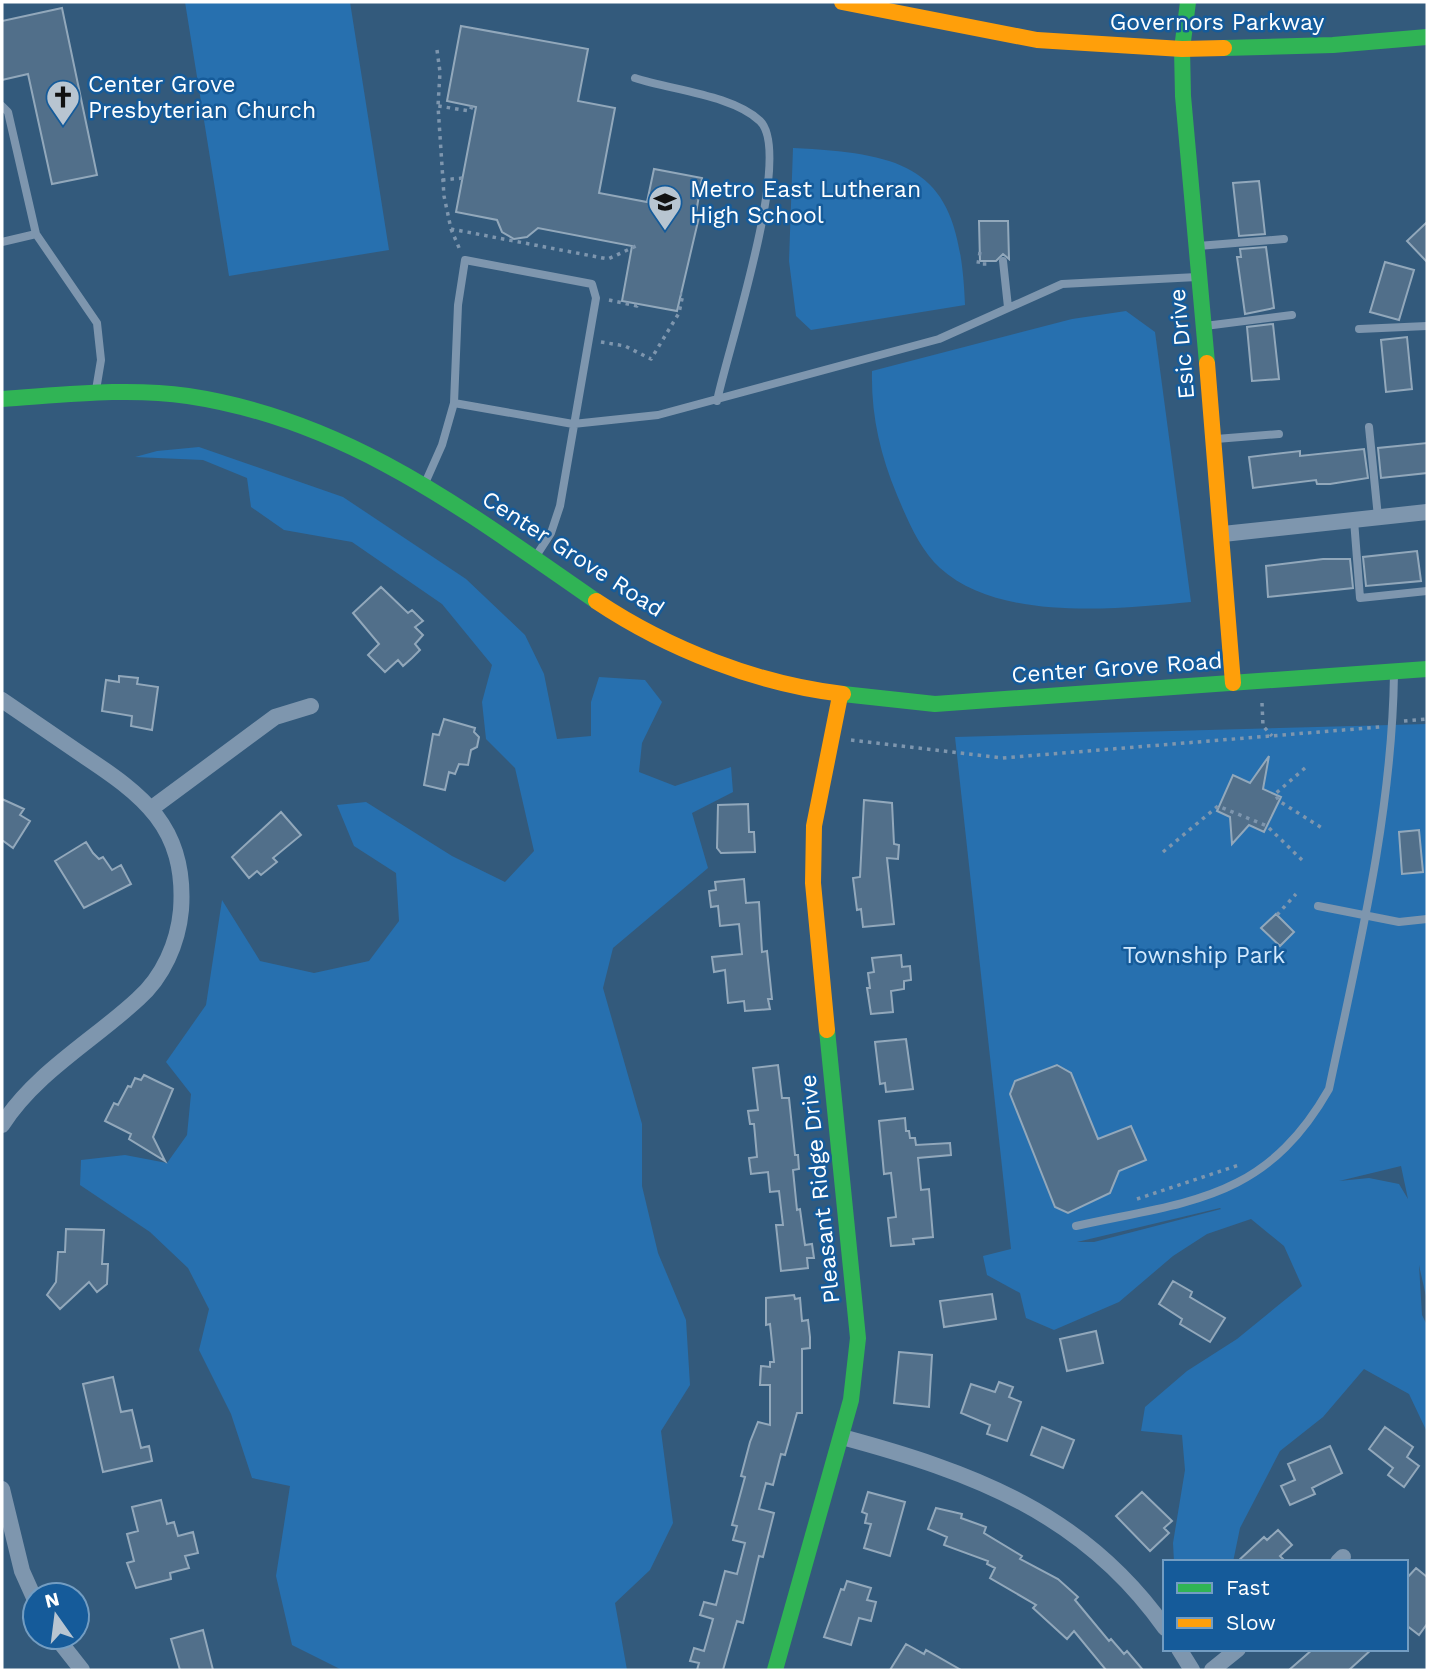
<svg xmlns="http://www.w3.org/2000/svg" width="1429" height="1672" font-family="'Work Sans',sans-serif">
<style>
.green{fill:#2770af;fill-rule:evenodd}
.building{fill:#516f8a;stroke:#92a8bb;stroke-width:2}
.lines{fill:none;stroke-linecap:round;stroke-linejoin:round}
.path{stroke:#7e96ae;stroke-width:3.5;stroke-dasharray:3.5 5;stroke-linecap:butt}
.lane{stroke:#7e96ae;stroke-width:8}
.street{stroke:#7e96ae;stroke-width:16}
.fast{stroke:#30b455;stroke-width:16}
.slow{stroke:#ff9f0a;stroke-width:16}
.labels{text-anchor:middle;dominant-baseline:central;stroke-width:5;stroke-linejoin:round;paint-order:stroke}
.street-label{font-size:23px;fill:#fff;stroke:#155b9a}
.poi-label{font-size:23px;fill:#fff;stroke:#155b9a;text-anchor:start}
.park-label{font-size:23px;fill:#d2e9fd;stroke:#155b9a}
</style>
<rect width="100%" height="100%" fill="#335a7c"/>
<path class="green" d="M185 2H350L389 250 229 276Z
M793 148C917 154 960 172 965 305L811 330 796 316 789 261Z
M1126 311 1155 332 1191 602C1118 609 999 622 940 568 920 550 907 519 897 495 880 454 871 415 872 371L1072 319Z
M199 447 343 497 466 579 525 635 544 674 557 739 591 736V702L599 677 645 680 662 702 642 743 639 772 675 786 731 767 733 792 692 813 708 868 613 948 603 988 642 1124V1186L658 1253 686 1320 690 1385 661 1431 673 1523 650 1570 615 1603 627 1670H342L292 1645 276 1576 290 1486 252 1478 231 1414 199 1350 209 1309 188 1268 150 1232 80 1185 81 1160 125 1155 167 1163 187 1135 191 1094 166 1062 206 1005 222 900 260 961 314 973 369 961 399 921 396 873 354 846 337 805 366 802 452 856 505 882 534 851 515 768 486 739 482 702 492 665 442 604 352 542 284 530 251 507 247 478 203 460 135 457 157 451Z
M1427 724V1301L1419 1265 1422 1315 1427 1325V1432L1409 1394 1364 1369 1323 1417 1280 1451 1240 1528 1233 1562H1174L1173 1543 1185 1470 1182 1435 1141 1431 1145 1407 1187 1371 1237 1339 1302 1286 1284 1246 1251 1219 1207 1234 1173 1256 1119 1302 1054 1330 1026 1318 1020 1293 987 1275 983 1256 1011 1249 955 737ZM1401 1166 1408 1199 1399 1184 1369 1178 1339 1181ZM1221 1209 1094 1242H1077L1220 1208Z"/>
<path class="building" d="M62 8 97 175 52 184 28 74 2 80V21Z
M461 26 588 49 578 101 615 108 599 193 647 202 654 169 702 178 696 213 699 217 677 311 622 301 632 246 538 228 527 237 514 239 502 232 497 220 456 212 476 107 447 101Z
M1259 181 1265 234 1239 236 1233 183Z
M979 221H1008L1009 259 1003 254 996 261H980Z
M1427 222V262L1407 241Z
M1266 247 1274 308 1245 314 1237 257H1241L1240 249Z
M1385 262 1414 270 1399 320 1370 312Z
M1273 324 1279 379 1252 381 1247 327Z
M1407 337 1412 389 1386 392 1381 340Z
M1427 443V473L1381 478 1378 448Z
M1364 449 1368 478 1330 484H1317L1316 480 1253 488 1249 457 1300 451V456Z
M1417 551 1421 581 1366 586 1363 557Z
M1323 559H1350L1353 588 1268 597 1266 566Z
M381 587 408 613 412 610 423 621 415 627 423 635 415 644 420 650 412 658 403 666 398 660 385 672 368 655 379 644 353 613Z
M119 676 138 678 137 684 158 687 152 730 131 726 132 716 102 711 106 680 119 682Z
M444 719 475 728 474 732 479 737 477 747 471 750 468 765 459 764 455 774 449 772 445 790 424 785 433 734 439 735Z
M1269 756 1263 789 1281 797 1264 832 1249 825 1232 844 1230 817 1217 811 1233 775 1250 783Z
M2 799 24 809 20 815 30 821 13 848 2 840Z
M864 800 892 803 894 844 899 845 898 859 887 858 894 924 863 927 861 909 857 910 853 878 860 877Z
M748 804 749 832H754L755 852 721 853 717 848 718 805Z
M281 812 301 835 273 858 277 862 261 875 257 871 249 878 232 857Z
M1419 830 1423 872 1402 874 1399 832Z
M86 842 93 853 99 859 103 857 112 870 121 865 131 884 84 908 55 861Z
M744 879 746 903 759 902 762 952 767 951 772 999H768L770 1009 745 1011 744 1001 728 1003 725 970 714 972 712 957 742 954 739 924 720 926 718 906 711 907 709 891 716 890 715 882Z
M1276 914 1294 932 1280 946 1261 928Z
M901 955 902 967 910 966 911 980 904 981V989L891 991 893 1012 871 1014 867 988H870L868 973 874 972 872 958Z
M906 1039 913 1089 886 1092 885 1083 880 1084 875 1042Z
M778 1065 782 1098H789L795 1155H798L799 1169 793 1170 797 1210 800 1209 805 1245 812 1244 814 1258H807L808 1268 781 1271 776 1225H783L779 1191 770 1192 768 1172 751 1174 749 1158 757 1157 754 1124H750L748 1111 758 1110 753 1068Z
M1057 1065 1071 1073 1098 1139 1131 1126 1146 1160 1119 1171 1110 1193 1068 1213 1055 1207 1010 1094 1015 1081Z
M144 1075 173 1089 153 1137 165 1161 129 1139 131 1134 105 1121 114 1103 118 1105 128 1086 131 1087 135 1078 141 1080Z
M905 1118 906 1131H909L910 1138H915L916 1145 950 1143 951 1155 918 1158 921 1190 929 1189 933 1237 913 1239 914 1244 891 1246 888 1218 896 1217 891 1173 884 1174 879 1121Z
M66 1229 104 1230 102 1264H108L107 1284 97 1292 89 1282 60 1309 47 1295 56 1282 58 1252H65Z
M1173 1281 1192 1292 1190 1297 1225 1318 1210 1342 1180 1324 1182 1319 1159 1304Z
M992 1294 996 1319 944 1327 940 1301Z
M794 1295 795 1299 800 1298 802 1321 808 1320 810 1337V1348L802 1349V1413H797L785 1455 781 1454 773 1485 766 1483 759 1509 774 1513 763 1557 759 1556 743 1623 737 1621 723 1670H697L699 1663 690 1661 694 1648 704 1651 713 1619 700 1615 704 1602 716 1605 725 1571 737 1574 745 1543 733 1540 737 1526 732 1525 745 1477 741 1476 750 1442 758 1422 770 1425V1385H760L761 1366 770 1367V1362H774L770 1324 766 1325V1298Z
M1096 1331 1103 1363 1067 1371 1060 1339Z
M899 1352 932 1355 929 1407 894 1403Z
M113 1377 121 1412 132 1410 141 1448 149 1446 152 1461 103 1472 83 1384Z
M999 1382 1013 1387 1009 1397 1021 1402 1007 1441 987 1434 990 1425 961 1413 971 1384 995 1392Z
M1042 1427 1074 1440 1063 1468 1031 1455Z
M1385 1427 1413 1447 1407 1457 1419 1466 1404 1487 1388 1475 1393 1468 1369 1449Z
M1330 1446 1342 1473 1312 1488 1315 1494 1290 1505 1281 1486 1295 1480 1288 1464Z
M868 1492 905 1502 890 1556 864 1548 871 1524 865 1523 867 1514 862 1512Z
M1142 1492 1172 1521 1164 1528 1169 1533 1150 1551 1116 1516Z
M161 1500 167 1524 174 1522 178 1536 193 1532 198 1553 185 1556 189 1568 170 1573 171 1579 136 1588 127 1563 134 1561 127 1534 138 1531 132 1507Z
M936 1508 962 1514 961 1518 986 1527 984 1533 1022 1556 1020 1559 1058 1579 1078 1597 1075 1600 1109 1641 1111 1639 1124 1654 1127 1651 1143 1670H1106L1074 1631 1067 1639 1033 1608 1036 1605 990 1578 995 1568 987 1564 988 1561 944 1545 947 1537 928 1529Z
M1278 1530 1292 1545 1280 1556 1286 1562H1237L1264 1537 1267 1540Z
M1416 1568 1427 1577V1624L1419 1635 1406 1625V1579Z
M847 1581 871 1588 867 1600 876 1602 871 1621 859 1618 851 1645 824 1637 841 1589 844 1590Z
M203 1630 213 1670H180L171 1639Z
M906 1644 924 1654 926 1650 961 1670H890Z
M1313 1649H1372L1349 1670H1289Z"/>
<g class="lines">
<path class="path" d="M437 50 440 72 438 106
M472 106 470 111 438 106 444 196 451 229 608 259 636 246
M442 180 463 178
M451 229 460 250
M980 252 978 264H991
M609 300 637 306 638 304
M601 342 625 346 651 359 679 313 683 294H680
M1262 703 1263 726 1272 736
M1404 721 1427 719
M851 740 1002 758 1380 727
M1305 768 1275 794 1279 801 1322 828
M1163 852 1218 806 1267 826 1302 860
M1277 915 1296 894
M1137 1199 1239 1165"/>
<path class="lane" d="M635 78C671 90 733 95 760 121 794 154 727 351 717 401
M2 106 8 112 36 234 97 323 101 360 96 390
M2 242 36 234
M1198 246 1284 239
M1003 261 1008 307
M1205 326 1292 315
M1359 329 1427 326
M454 403 573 424 658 415 939 339 1062 284 1197 277
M1369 427 1378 517
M1216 439 1279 434
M426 481 442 445 454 403 458 305 465 260 592 284 596 298 560 506 551 533 536 556
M1354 520 1360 598 1427 591
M1318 906 1399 922 1427 919
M1076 1226C1189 1201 1265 1201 1329 1089 1358 952 1392 815 1394 674"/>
<path class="street" d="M1223 534 1427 512
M2 700C28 718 55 736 81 754 143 795 187 827 181 910 178 943 163 977 138 999 94 1040 35 1073 2 1125
M152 808 275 717 311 706
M842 1437C972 1472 1084 1513 1165 1628
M2 1489 22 1571 35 1600
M1338 1562 1343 1557
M56 1637 82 1670
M1179 1649 1192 1670
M1212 1670 1238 1649"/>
<path class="fast" d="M1188 2 1182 49 1183 96 1207 363
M1224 48 1333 45 1427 37
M2 399C63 395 127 387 188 396 348 420 467 512 596 601
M843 694 935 704 1427 669
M775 1670 851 1400 858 1338 827 1030"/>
<path class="slow" d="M842 2 1037 40 1182 49 1224 48
M1207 363 1233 683
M596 601C668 649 757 684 843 694
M827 1030 813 883 814 826 840 696"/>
</g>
<defs>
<g id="church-pin" transform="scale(1.75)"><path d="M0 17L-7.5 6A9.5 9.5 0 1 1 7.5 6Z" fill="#b8c5d1" stroke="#155b9a"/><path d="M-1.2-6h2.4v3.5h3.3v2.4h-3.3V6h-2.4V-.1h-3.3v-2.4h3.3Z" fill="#111"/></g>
<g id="school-pin" transform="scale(1.75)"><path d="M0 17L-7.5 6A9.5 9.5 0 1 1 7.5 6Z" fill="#b8c5d1" stroke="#155b9a"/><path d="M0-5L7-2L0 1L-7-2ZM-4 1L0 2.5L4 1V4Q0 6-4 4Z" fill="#111"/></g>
</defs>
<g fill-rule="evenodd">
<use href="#church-pin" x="63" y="97"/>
<use href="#school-pin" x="665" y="202"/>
</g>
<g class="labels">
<g class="street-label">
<text x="1217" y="22">Governors Parkway</text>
<text transform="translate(1182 344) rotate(-95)">Esic Drive</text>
<text transform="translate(573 554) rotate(33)">Center Grove Road</text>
<text transform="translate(1117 668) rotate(-4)">Center Grove Road</text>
<text transform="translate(820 1189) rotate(-96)">Pleasant Ridge Drive</text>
</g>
<g class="poi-label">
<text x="88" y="84">Center Grove<tspan x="88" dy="26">Presbyterian Church</tspan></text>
<text x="690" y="189">Metro East Lutheran<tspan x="690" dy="26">High School</tspan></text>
</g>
<g class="park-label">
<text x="1204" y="955">Township Park</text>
</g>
</g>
<rect width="1429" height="1672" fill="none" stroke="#ffffff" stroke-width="7"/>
<rect x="1163" y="1560" width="245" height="91" fill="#155b9a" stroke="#739dc2" stroke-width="2"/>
<rect x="1177" y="1583" width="35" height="10" fill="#30b455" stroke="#739dc2" stroke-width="2"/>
<text x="1226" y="1595" font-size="21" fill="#ffffff">Fast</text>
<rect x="1177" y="1618" width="35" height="10" fill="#ff9f0a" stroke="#739dc2" stroke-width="2"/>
<text x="1226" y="1630" font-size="21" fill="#ffffff">Slow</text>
<g transform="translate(56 1616) rotate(346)"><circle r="33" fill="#155b9a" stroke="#739dc2" stroke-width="2"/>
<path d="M0-5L12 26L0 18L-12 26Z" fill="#b8c5d1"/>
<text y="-10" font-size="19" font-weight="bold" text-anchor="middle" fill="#ffffff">N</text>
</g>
</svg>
